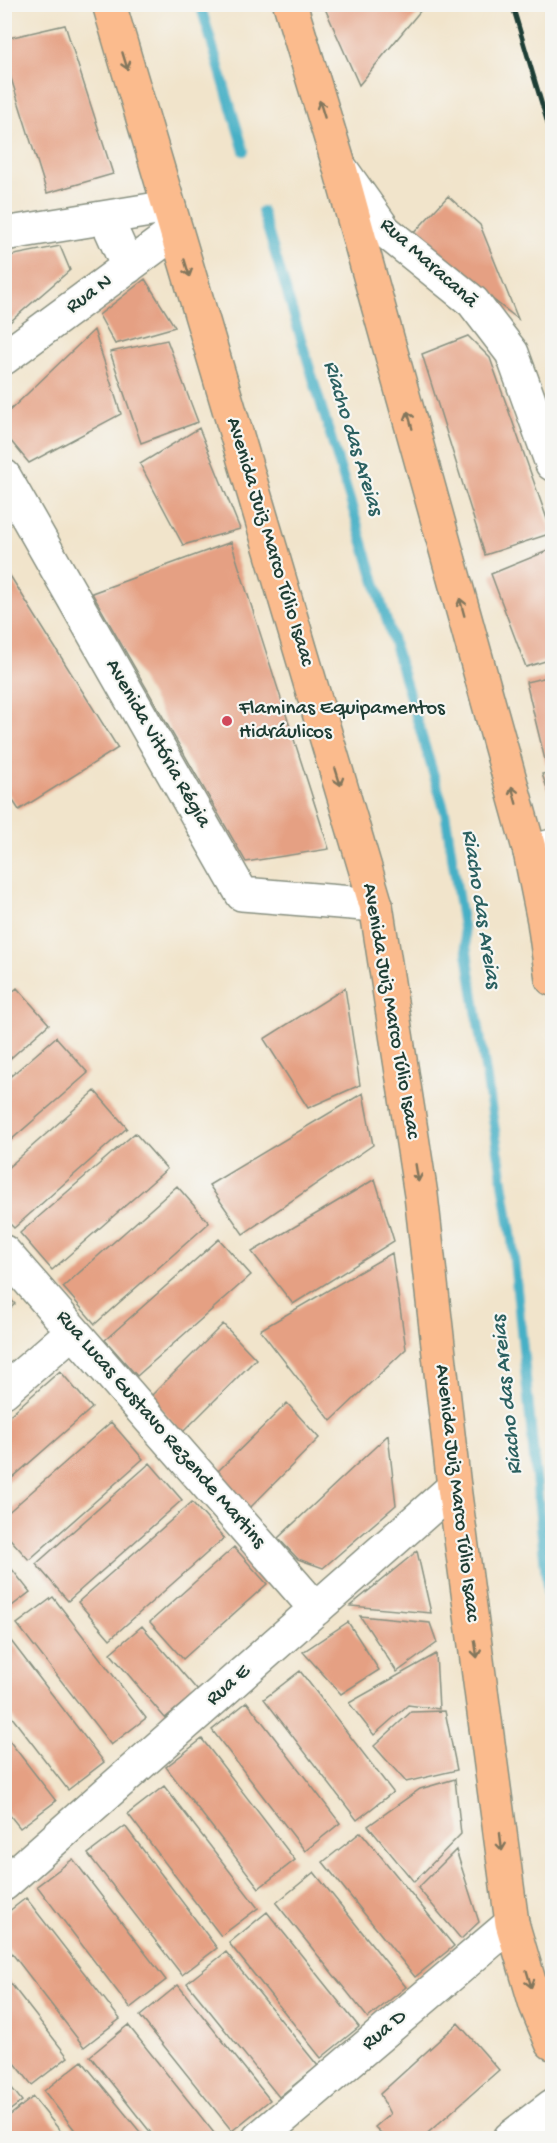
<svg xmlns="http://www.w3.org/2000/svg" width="557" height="2143" font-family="'Gochi Hand',sans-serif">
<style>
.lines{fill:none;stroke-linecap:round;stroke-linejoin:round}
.stream{stroke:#47b0c6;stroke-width:10}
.building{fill:#e5a083}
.minor-casing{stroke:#889080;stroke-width:36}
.major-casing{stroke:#889080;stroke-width:36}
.minor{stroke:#fff;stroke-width:33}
.major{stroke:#fbbb8d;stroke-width:33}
.rail{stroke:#1f3d34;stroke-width:4.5}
.oneway{stroke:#82765c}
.poi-dot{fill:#d1495b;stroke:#f6f6f2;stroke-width:2}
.labels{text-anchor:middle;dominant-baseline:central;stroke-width:4.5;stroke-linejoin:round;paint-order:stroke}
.street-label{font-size:21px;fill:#1f3d34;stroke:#f6f6f2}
.poi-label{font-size:21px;fill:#1f3d34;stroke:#f6f6f2;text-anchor:start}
.water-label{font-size:22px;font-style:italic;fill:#2b6060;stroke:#f6f6f2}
</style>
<rect width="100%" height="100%" fill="#f6f6f2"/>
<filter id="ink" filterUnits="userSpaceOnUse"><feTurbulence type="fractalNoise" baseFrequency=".0167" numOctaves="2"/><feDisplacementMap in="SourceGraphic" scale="12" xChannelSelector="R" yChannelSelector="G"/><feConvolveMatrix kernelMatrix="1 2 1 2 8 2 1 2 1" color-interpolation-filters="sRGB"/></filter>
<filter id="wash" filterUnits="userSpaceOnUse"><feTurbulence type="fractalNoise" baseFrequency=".008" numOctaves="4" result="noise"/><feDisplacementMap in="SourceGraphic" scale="24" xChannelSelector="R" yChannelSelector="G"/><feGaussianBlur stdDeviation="1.35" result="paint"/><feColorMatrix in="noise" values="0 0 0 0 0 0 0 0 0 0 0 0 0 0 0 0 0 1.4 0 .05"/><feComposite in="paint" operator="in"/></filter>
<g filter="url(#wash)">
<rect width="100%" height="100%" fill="#f1e4cb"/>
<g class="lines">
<path class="stream" d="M200 4 244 151
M262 211 445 812 512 1240 552 1635"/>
</g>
<g id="blocks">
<path class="building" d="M323 4H426L359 85Z
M65 25 113 174 47 193 4 56V39Z
M448 196 480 225 518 319 411 236Z
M60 246 70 270 4 327V257Z
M145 279 175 327 115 344 99 315Z
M94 330 121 414 29 463 5 434V415Z
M468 336 490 358 552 533 485 555 422 354Z
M167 340 198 422 141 443 110 352Z
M199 428 240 529 183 545 140 464Z
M231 542 329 849 246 862 92 593Z
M552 549V659L526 667 491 574Z
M4 566 118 748 19 810 4 787Z
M552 676V762L546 764 526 682Z
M552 772V802L542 774Z
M17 988 49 1024 4 1064V999Z
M345 988 360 1085 308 1108 264 1039Z
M56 1037 88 1073 4 1146V1082Z
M95 1091 127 1128 14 1228 4 1218V1171Z
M363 1093 373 1145 243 1234 209 1185Z
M135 1133 167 1169 52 1270 20 1233Z
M375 1179 394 1241 293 1304 252 1252Z
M177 1186 209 1223 95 1324 63 1287Z
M219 1239 251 1275 137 1376 105 1340Z
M392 1253 406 1349 331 1421 260 1330Z
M4 1292 15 1304 4 1314Z
M223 1324 256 1359 182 1433 150 1397Z
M60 1371 92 1408 4 1485V1420Z
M287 1403 319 1438 246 1512 214 1475Z
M111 1422 143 1459 29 1560 4 1532V1516Z
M388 1435 396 1505 323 1568 298 1559 278 1538Z
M150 1463 182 1500 68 1601 36 1564Z
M192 1502 224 1538 110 1639 78 1602Z
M234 1547 267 1584 183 1659 150 1622Z
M417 1551 431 1613 350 1606Z
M4 1559 30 1592 4 1612Z
M53 1597 146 1718 111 1745 17 1624Z
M360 1616 430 1623 437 1643 397 1672Z
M348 1622 379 1670 341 1694 303 1652Z
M142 1626 198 1691 165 1718 110 1653Z
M11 1641 104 1762 68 1790 4 1707V1646Z
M436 1654 439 1709 408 1705 374 1735 349 1703Z
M300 1671 393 1792 357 1820 264 1699Z
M247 1702 340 1823 305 1851 212 1730Z
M445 1711 457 1770 406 1782 374 1746 411 1712Z
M4 1734 56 1801 20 1828 4 1808Z
M202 1739 295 1860 259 1888 166 1767Z
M455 1779 461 1834 414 1882 368 1826 420 1789Z
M164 1786 258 1908 221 1936 128 1814Z
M125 1826 217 1948 182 1975 88 1854Z
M361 1832 454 1946 415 1977 323 1862Z
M456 1850 479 1922 461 1939 418 1888Z
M73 1859 166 1980 130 2008 37 1886Z
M314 1872 406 1987 368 2018 276 1903Z
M26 1898 120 2019 84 2047 4 1943V1915Z
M267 1912 359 2027 321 2058 229 1943Z
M226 1952 318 2066 279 2097 187 1983Z
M4 1975 68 2057 32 2085 4 2049Z
M178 1985 270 2100 232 2131 140 2016Z
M458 2023 499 2070 422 2138H386L375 2127 390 2114 380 2094Z
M128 2025 218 2138H155L90 2056Z
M82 2061 145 2138H81L44 2091Z
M4 2078 22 2101 4 2115Z
M33 2097 66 2138H4V2120Z"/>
</g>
</g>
<g filter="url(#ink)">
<use href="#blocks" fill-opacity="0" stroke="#889080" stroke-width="1.5"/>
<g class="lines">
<g class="minor-casing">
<path id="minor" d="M342 170 385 231 473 302 512 353 552 464
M106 218 128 267
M4 234 169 207
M4 358 176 231
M4 476 242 894 376 905
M530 852 552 846
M4 1252 316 1609
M4 1391 73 1331
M4 1884 454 1487
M259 2138 512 1923
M510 2138 552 2106"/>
</g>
<g class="major-casing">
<path id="major" d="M109 4 376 905 421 1195 454 1487 512 1923 536 2005 552 2043
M290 4 339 165 530 852 544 921 552 979"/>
</g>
<use href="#minor" class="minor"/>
<use href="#major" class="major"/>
<path class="rail" d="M512 4 552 138"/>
</g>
<defs><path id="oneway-shaft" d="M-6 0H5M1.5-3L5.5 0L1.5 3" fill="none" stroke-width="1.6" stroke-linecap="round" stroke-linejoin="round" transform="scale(1.5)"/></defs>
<g class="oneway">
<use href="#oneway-shaft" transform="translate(125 61) rotate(73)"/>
<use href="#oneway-shaft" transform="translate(322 109) rotate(-107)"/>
<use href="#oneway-shaft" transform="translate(187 268) rotate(73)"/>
<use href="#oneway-shaft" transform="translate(410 420) rotate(-105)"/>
<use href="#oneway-shaft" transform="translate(462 607) rotate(-105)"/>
<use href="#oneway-shaft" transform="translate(338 777) rotate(73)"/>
<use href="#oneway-shaft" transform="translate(514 795) rotate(-105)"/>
<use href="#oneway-shaft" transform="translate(417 1173) rotate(81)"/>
<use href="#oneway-shaft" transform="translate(476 1649) rotate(82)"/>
<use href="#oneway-shaft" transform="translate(501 1842) rotate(83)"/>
<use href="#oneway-shaft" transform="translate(529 1979) rotate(74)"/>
</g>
</g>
<circle class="poi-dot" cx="227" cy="721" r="6"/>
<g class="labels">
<g class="street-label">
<text transform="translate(428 264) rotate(42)">Rua Maracanã</text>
<text transform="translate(90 295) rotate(-36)">Rua N</text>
<text transform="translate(269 542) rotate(73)">Avenida Juiz Marco Túlio Isaac</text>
<text transform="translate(157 744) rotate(60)">Avenida Vitória Régia</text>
<text transform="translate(390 1011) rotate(80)">Avenida Juiz Marco Túlio Isaac</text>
<text transform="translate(160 1430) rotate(49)">Rua Lucas Gustavo Rezende Martins</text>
<text transform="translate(456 1493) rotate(83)">Avenida Juiz Marco Túlio Isaac</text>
<text transform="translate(229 1686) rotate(-42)">Rua E</text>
<text transform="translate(385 2031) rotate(-40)">Rua D</text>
</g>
<g class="poi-label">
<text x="239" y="709">Flaminas Equipamentos<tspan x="239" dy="24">Hidráulicos</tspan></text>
</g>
<g class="water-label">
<text transform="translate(352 438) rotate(73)">Riacho das Areias</text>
<text transform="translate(480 909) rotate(81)">Riacho das Areias</text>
<text transform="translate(508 1395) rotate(-96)">Riacho das Areias</text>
</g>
</g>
<rect width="557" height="2143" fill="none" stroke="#f6f6f2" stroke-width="24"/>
</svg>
